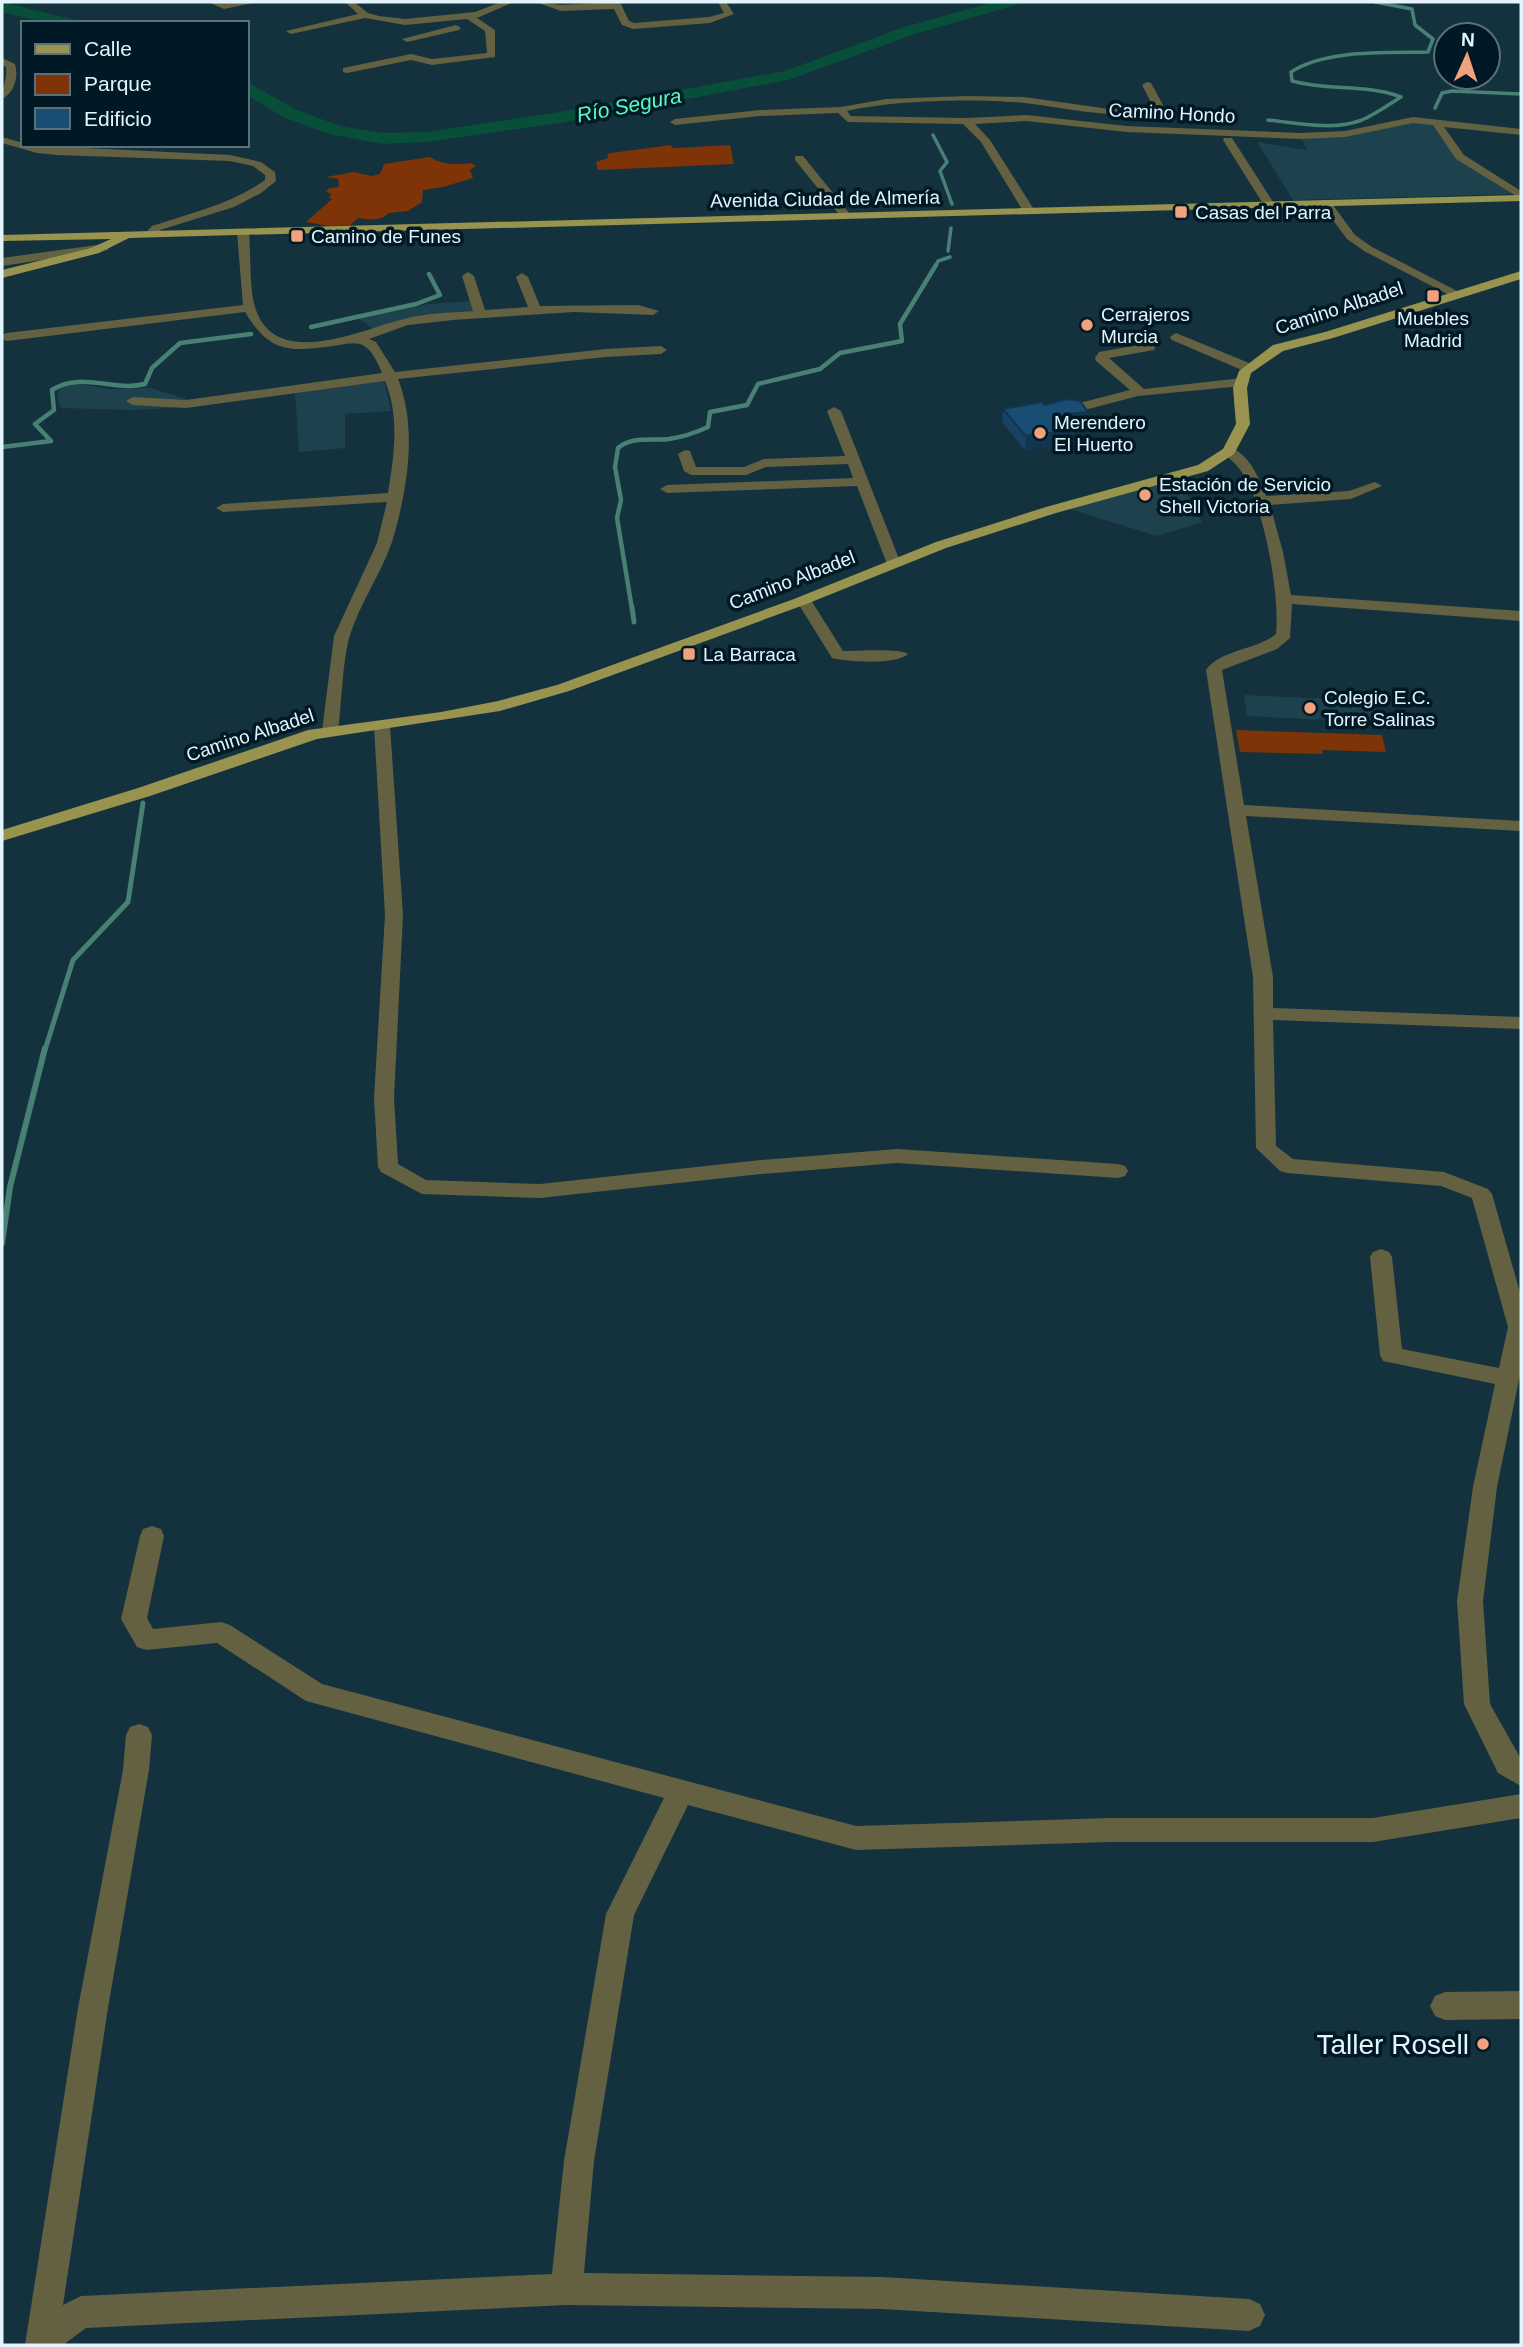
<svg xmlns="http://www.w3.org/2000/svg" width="1523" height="2347" font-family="Helvetica,sans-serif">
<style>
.built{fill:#1e414e}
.green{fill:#7e3406}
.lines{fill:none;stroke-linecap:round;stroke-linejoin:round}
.stream-far3{stroke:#498074;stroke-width:3.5}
.stream-far2{stroke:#498074;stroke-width:4.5}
.stream-far1{stroke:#498074;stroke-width:5}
.stream{stroke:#498074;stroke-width:6}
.river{fill:#074f39;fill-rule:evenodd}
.minor{fill:#636141;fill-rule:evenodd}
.major{fill:#98934f;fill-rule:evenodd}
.wall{fill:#164264}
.shaded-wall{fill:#123651}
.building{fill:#194d74;stroke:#123651;stroke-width:2}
.poi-dot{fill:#f1a17c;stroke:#001924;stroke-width:2.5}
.labels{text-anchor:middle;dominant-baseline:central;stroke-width:7;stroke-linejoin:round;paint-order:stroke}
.far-street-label{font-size:19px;fill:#e3f4fc;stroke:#001924}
.far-poi-label{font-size:19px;fill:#e3f4fc;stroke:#001924;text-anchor:start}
.far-water-label{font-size:21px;font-style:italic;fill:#5afbc1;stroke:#001924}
.near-poi-label{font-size:28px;fill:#e3f4fc;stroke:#001924;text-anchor:end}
</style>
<rect width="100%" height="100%" fill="#13323e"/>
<path class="built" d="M1413 120 1436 122 1460 157 1517 194 1293 200 1257 142 1307 150 1300 136 1345 134Z
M471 301 477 313 428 317 376 331 358 318 429 304Z
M384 381 391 411 345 414V448L299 452 295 393Z
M74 383 109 389 150 388 187 399V407L134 410 60 408 57 396 61 387Z
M1177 475 1202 522 1157 536 1063 507Z
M1244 695 1373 701 1377 722 1316 719V721L1307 719 1247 716Z"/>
<path class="green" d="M671 145 672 148H676L730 145 734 164 598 170 596 162 608 158 607 154 611 153Z
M430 157C441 165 458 165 471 163L476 166 470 170 473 178 443 187 423 190 422 202 408 211 389 213C381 221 369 220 358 218L350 225 329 226 306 222 332 199 329 198 331 194 326 192 329 188 339 187 338 179 326 177 354 172 371 176 380 174 384 164Z
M1236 730 1382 735 1386 752 1322 750 1323 754 1240 752Z"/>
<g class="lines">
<path class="stream-far3" d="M1375 2 1412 9 1415 25 1433 39 1428 52C1387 53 1326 49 1291 72L1292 81C1328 91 1366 84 1401 97
M1435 108 1442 93 1452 91 1521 94
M1268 120C1299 123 1333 131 1362 120 1376 114 1388 105 1401 97
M933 135 947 162 940 171 952 204
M948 251 951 228
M935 267 938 261 950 257"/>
<path class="stream-far2" d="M311 327 416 304 440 295 429 274
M2 447 51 441 35 424 54 410 52 390C81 371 113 392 145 384L152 368 180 343 251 334
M632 609 617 518 621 500 615 467 618 448C632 436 652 441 669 439 683 437 695 433 708 427L710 412 747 405 758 384 820 369 840 353 902 341 900 324 936 265"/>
<path class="stream-far1" d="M632 607 634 622
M45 1050 73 960 128 902 143 803"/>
<path class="stream" d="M2 1243 10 1187 45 1048"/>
<path class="river" d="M2 2 75 20 77 23H48L2 12Z
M994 2H1019L1016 5 915 34 788 80 560 123 426 142 382 144 329 134 283 117 247 95V82L295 109 340 126 382 133 426 132 560 112 785 71 904 27Z"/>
<path class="minor" d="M208 2H257L224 9Z
M345 2H354L368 13 379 16 405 19 475 12 501 2H514L477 18 495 30V57L432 65 411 60 347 73 343 72V68L411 54 432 59 487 53 485 31 467 19 405 25 365 18 291 34 286 31 358 14Z
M536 2 561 5 620 2 629 21 634 23 709 17 724 13 718 2H726L734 14 710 23 633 29 622 25 614 9 561 11Z
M456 25 461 28 459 30 407 42 402 39Z
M2 58 15 64C19 77 14 93 2 99 1 88 8 79 6 67L2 65Z
M1147 82 1151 83 1163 105 1162 110C1115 121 1070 108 1024 103 979 98 890 100 847 111L851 116 966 118 1026 115 1127 126 1300 133 1345 131 1413 117 1521 129V135L1444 127 1464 155 1521 191V199L1456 159 1433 125 1413 123 1345 137 1300 139 1127 132 1026 121 975 124 990 140 1035 211 1029 214 1023 211 981 142 963 124 848 122 838 113 760 116 675 125 670 122 675 119 760 110 841 107 886 99 967 96 1024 97 1109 109 1153 106 1142 85Z
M2 137 23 143V145L230 155 261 162 275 172 276 181 261 193 234 207 160 230 162 234 156 237 147 231 152 226C191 213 231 204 265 180V175L253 166 230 161 57 155 37 153 2 143Z
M1224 138H1232L1275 205 1273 207H1265L1223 140Z
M795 156H803L850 214V218H842L795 160Z
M1322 201H1330L1355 235 1372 247 1463 294 1453 297 1364 251 1347 239 1320 203Z
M243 229 249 232C251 254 249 287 255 307 275 372 362 329 404 319 426 313 450 313 473 311L462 276 468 272 474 276 485 310 528 307 516 277 522 273 528 277 540 306 638 305 659 311 653 315 574 312 453 320 408 325 369 339 376 342 395 372 606 349 661 346 667 350 661 354 606 357 398 379C418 429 407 492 392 542 381 574 360 603 350 635 342 663 342 702 338 731L330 736 322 731 334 636 377 543 387 502 223 512 216 508 223 504 388 493C394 456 400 417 385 381L186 408 133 405 126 401 133 397 186 400 382 373C378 363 371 347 360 344 352 342 341 345 333 346 288 352 270 353 245 312L7 341 2 339 3 334 7 333 243 305 237 232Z
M104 244 108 246V250L2 266V258Z
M1176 333 1254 365 1255 368 1254 371H1244L1172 340 1170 337Z
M1149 343 1155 347 1154 350 1109 358 1144 389 1242 378 1249 382 1242 386 1138 396 1073 413 1068 412V406L1130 390 1096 361 1095 358 1099 352Z
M834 407 841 411 901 564 899 567H889L887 564 857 486 667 493 660 489 667 485 853 478 848 464 766 467 746 475H691L684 471 678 454 685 450 690 451 696 467H744L764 459 845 456 827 411Z
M1229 447C1249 453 1259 478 1266 496L1349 491 1375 482 1382 486 1351 499 1270 505 1283 552 1291 595 1521 611V621L1292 604 1290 638 1277 649 1222 670 1244 805 1521 821V831L1246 816 1273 977V1008L1521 1017V1029L1273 1020 1276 1146 1293 1159 1444 1172 1488 1189 1492 1194 1521 1296V1370L1497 1487 1483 1601 1490 1704 1521 1759V1786L1498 1773 1464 1704 1457 1601 1473 1487 1495 1384 1383 1361 1380 1355 1370 1257 1373 1252 1381 1249 1389 1252 1392 1257 1402 1349 1499 1368 1508 1327 1472 1198 1441 1186 1287 1173 1280 1171 1256 1148 1253 977 1206 670C1221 649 1257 650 1276 634 1280 594 1264 505 1241 471 1236 463 1228 458 1222 451Z
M804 595 809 597 843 651C857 651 901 648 908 654 896 665 849 662 832 658L796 600Z
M382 721 390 726 403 915 394 1098 398 1164 426 1180 540 1184 761 1160 897 1149 1118 1164 1125 1166 1128 1171 1125 1176 1118 1178 897 1163 761 1174 540 1198 422 1194 381 1172 378 1167 374 1098 385 915 374 726Z
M152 1526 161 1529 164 1536 147 1618 153 1629 221 1622 230 1625 322 1684 856 1826 1109 1818H1373L1521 1794V1818L1373 1842H1109L856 1850 688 1805 634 1915 594 2161 584 2273 882 2277 1249 2299 1260 2304 1265 2315 1260 2326 1249 2331 882 2309 566 2305 86 2328 63 2345H25L78 2008 123 1770 126 1735 130 1727 139 1724 148 1727 152 1735 149 1770 108 2008 63 2305 81 2296 552 2274 564 2161 606 1914 664 1798 306 1701 217 1643 146 1650 137 1647 121 1619 140 1536 143 1529Z
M1521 1991V2019L1445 2020 1435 2016 1430 2006 1435 1996 1445 1992Z"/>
<path class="major" d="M1521 195V201L129 238 99 253 2 278V270L91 248 111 239 2 241V235Z
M1521 271V279L1333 338 1283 351 1251 373 1247 388 1250 424 1234 454 1208 471 1056 513 946 548 804 605 569 691 500 711 317 739 150 796 2 841V830L138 788 308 730 441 712 498 701 557 685 794 599 936 542 1046 507 1198 465 1223 449 1236 424 1233 388 1239 371 1273 345 1325 332Z"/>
</g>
<path class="wall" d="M1045 405 1088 412 1087 425 1073 427 1072 438 1064 439 1063 445 1025 450 1002 422 1003 409Z"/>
<path class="shaded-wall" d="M1088 412 1087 425 1073 427 1072 438 1064 439 1063 445 1025 450 1026 436 1061 426 1068 414Z"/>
<path class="building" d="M1067 399 1080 401 1088 412 1068 414 1074 424 1061 426 1065 431 1026 436 1003 409 1042 402 1045 405Z"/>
<g class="poi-dot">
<rect x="1174" y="205" width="14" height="14" rx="3.5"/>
<rect x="290" y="229" width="14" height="14" rx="3.5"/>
<rect x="1426" y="289" width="14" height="14" rx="3.5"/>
<circle cx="1087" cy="325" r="7"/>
<circle cx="1040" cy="433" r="7"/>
<circle cx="1145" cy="495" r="7"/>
<rect x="682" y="647" width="14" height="14" rx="3.5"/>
<circle cx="1310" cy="708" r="7"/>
<circle cx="1483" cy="2044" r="7"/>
</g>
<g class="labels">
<g class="far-street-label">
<text transform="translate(1172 113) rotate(3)">Camino Hondo</text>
<text transform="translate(825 199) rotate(-1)">Avenida Ciudad de Almería</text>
<text transform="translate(1339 308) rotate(-18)">Camino Albadel</text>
<text transform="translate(792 580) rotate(-21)">Camino Albadel</text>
<text transform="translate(250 735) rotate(-18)">Camino Albadel</text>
</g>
<g class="far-poi-label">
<text x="1195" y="212">Casas del Parra</text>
<text x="311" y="236">Camino de Funes</text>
<text x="1101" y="314">Cerrajeros<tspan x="1101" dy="22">Murcia</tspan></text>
<text x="1433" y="318" text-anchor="middle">Muebles<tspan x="1433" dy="22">Madrid</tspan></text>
<text x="1054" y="422">Merendero<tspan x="1054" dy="22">El Huerto</tspan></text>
<text x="1159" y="484">Estación de Servicio<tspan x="1159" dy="22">Shell Victoria</tspan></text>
<text x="703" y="654">La Barraca</text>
<text x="1324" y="697">Colegio E.C.<tspan x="1324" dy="22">Torre Salinas</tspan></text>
</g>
<g class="far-water-label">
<text transform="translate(629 105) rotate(-11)">Río Segura</text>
</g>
<g class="near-poi-label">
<text x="1469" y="2044">Taller Rosell</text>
</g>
</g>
<rect width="1523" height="2347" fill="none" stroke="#e3f4fc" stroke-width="7"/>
<rect x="21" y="21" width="228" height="126" fill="#001924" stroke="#5b717a" stroke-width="2"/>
<rect x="35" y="44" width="35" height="10" fill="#98934f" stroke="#5b717a" stroke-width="2"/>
<text x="84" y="56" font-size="21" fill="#e3f4fc">Calle</text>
<rect x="35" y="74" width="35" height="21" fill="#7e3406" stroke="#5b717a" stroke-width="2"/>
<text x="84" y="91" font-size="21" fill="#e3f4fc">Parque</text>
<rect x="35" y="108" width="35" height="21" fill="#194d74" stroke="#5b717a" stroke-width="2"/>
<text x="84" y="126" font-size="21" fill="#e3f4fc">Edificio</text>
<g transform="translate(1467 56) rotate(3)"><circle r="33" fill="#001924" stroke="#5b717a" stroke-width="2"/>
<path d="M0-5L12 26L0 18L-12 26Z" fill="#f1a17c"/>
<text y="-10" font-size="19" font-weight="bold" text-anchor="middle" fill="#e3f4fc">N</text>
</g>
</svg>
